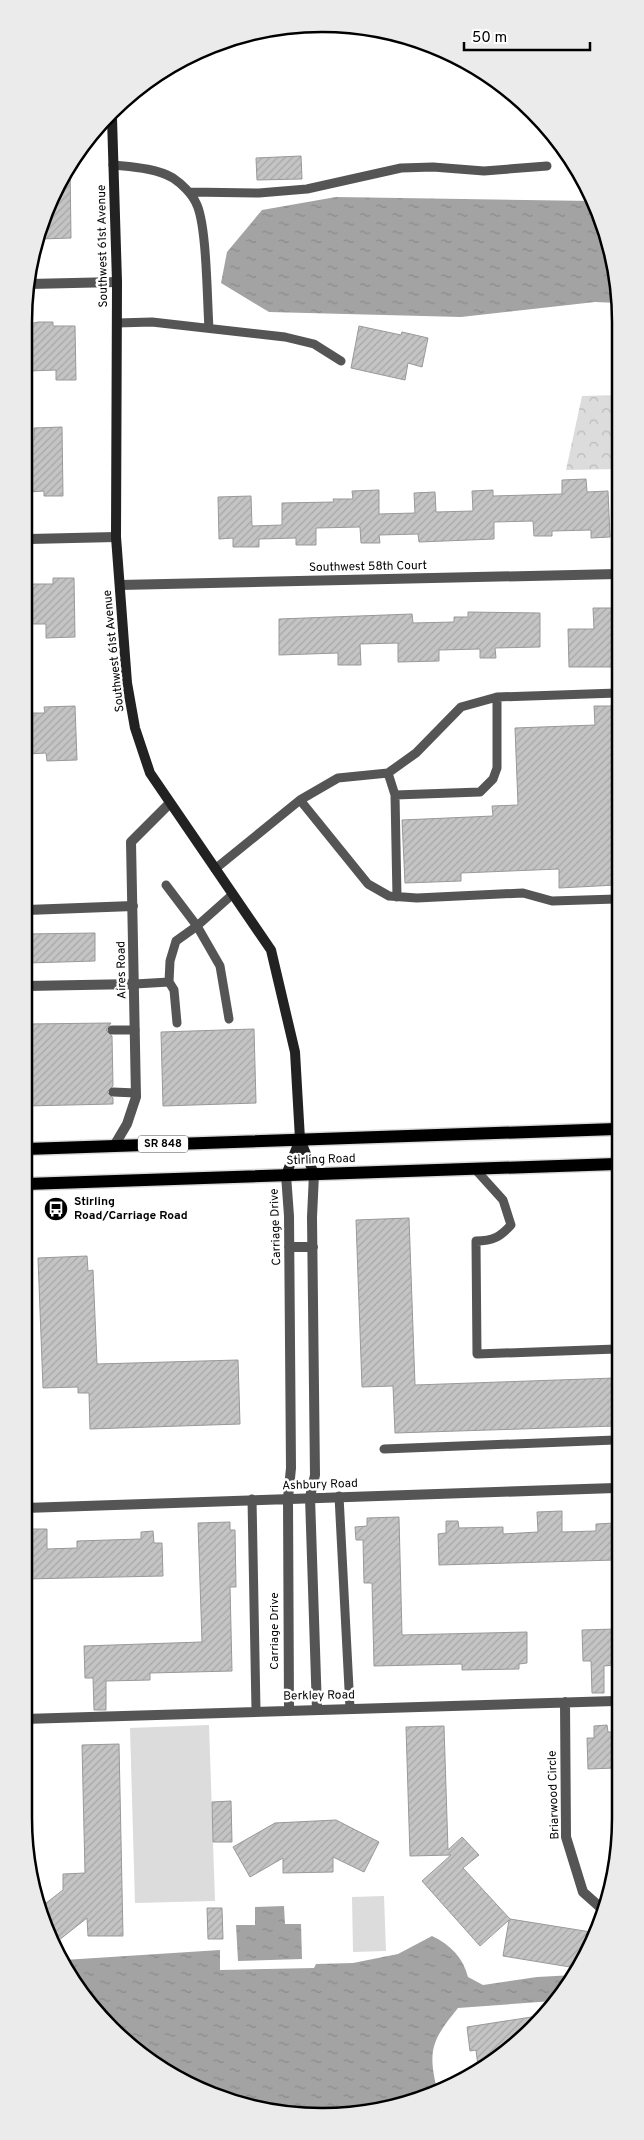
<svg xmlns="http://www.w3.org/2000/svg" width="644" height="2140" font-family="Overpass,sans-serif">
<style>
.park{fill:url(#park-crowns)}
.pitch{fill:#dcdcdc}
.water{fill:url(#water-ripples)}
.building{fill:url(#building-hatch);stroke:#999}
.lines{fill:none;stroke-linecap:round;stroke-linejoin:round}
.primary-casing{stroke:#dbdbdb;stroke-width:15}
.lane{stroke:#555;stroke-width:9}
.street{stroke:#555;stroke-width:10}
.secondary{stroke:#222;stroke-width:10}
.primary{stroke:#000;stroke-width:12}
.labels{text-anchor:middle;dominant-baseline:central;stroke-width:5;stroke-linejoin:round;paint-order:stroke}
.shield{fill:#fff;stroke:#4c4c4c;stroke-width:1}
.shield-label{font-size:11px;font-weight:bold;fill:#000}
.street-label{font-size:12px;fill:#000;stroke:#fff}
.poi-label{font-size:12px;font-weight:bold;fill:#000;stroke:#fff;text-anchor:start}
.rim{fill:none;stroke:#000;stroke-width:2.5}
</style>
<defs>
<pattern id="park-crowns" width="20" height="18" patternUnits="userSpaceOnUse" patternTransform="scale(1.25)"><rect width="20" height="18" fill="#dcdcdc"/><path d="M2 6a3 3 0 1 1 6 0M12 15a3 3 0 1 1 6 0" fill="none" stroke="#bbb"/></pattern>
<pattern id="water-ripples" width="26" height="14" patternUnits="userSpaceOnUse" patternTransform="scale(1.25)"><rect width="26" height="14" fill="#a3a3a3"/><path d="M2 4q2-2 4 0t4 0M15 11q2-2 4 0t4 0" fill="none" stroke="#8b8b8b"/></pattern>
<pattern id="building-hatch" width="6" height="6" patternUnits="userSpaceOnUse" patternTransform="scale(1.25)"><rect width="6" height="6" fill="#c4c4c4"/><path d="M-1 1l2-2M0 6l6-6M5 7l2-2" fill="none" stroke="#a7a7a7"/></pattern>
</defs>
<rect width="100%" height="100%" fill="#fff"/>
<path class="park" d="M618 395 617 469 566 470 582 396Z"/>
<path class="pitch" d="M209 1725 215 1901 135 1903 130 1728Z
M384 1896 386 1951 353 1952 352 1897Z"/>
<path class="water" d="M336 197 593 201 597 208 618 283V303L595 302 461 317 269 312 221 283 227 252 262 210Z
M284 1906 285 1924H301L302 1959 238 1961 236 1925H255V1907Z
M432 1936C451 1945 463 1958 468 1977L483 1985 537 1977 574 1975 570 1984 553 2001 458 2008C433 2039 427 2049 437 2089L399 2106 283 2114 190 2085 98 2015 64 1960 220 1950V1970L314 1968 316 1964 353 1963 398 1954Z"/>
<path class="building" d="M301 156 302 179 257 180 256 158Z
M70 166 71 238 40 239Z
M38 322H53V326H75L76 380H56V370L29 371V324Z
M359 326 401 335 402 332 428 338 422 367 408 363 405 380 351 368Z
M62 427 63 496H44V491L29 492V440H34V428Z
M586 479 587 492 608 491 610 537 591 538V530L552 531V536H534L533 521 494 522V539L419 542 418 534 379 535 380 543H361L360 527 316 528V545H296V538L259 539V547H233V538L219 539 218 497 251 496 252 526 282 525V503L334 502 333 499H353L352 491 379 490V514L415 513 414 493 435 492 436 512 473 511 472 491 493 490V496L562 494V480Z
M53 578H74L75 637 46 638V624H28V584H53Z
M593 608H613V667H569L568 629H594Z
M468 612 540 613V647L495 648 496 658H480V649L439 650V661L398 662V643L360 644 361 665H338V653L279 655V619L412 614 413 623 454 622V617H468Z
M75 706 77 760 47 761 46 753 28 754V713H45L44 707Z
M594 706H617L616 885 559 888V869L461 873V881L405 883 402 820 493 816 492 806 518 805 515 728 595 725Z
M95 933V961L27 963V934Z
M111 1023 106 1030 112 1036 113 1086 107 1092 113 1098V1104L26 1106 27 1024Z
M254 1029 256 1103 163 1106 161 1032Z
M409 1218 415 1385 615 1378V1426L395 1433 393 1386 362 1387 356 1220Z
M87 1256 88 1271 93 1270 97 1364 238 1360 240 1424 90 1429 89 1393H78V1387L43 1388 38 1258Z
M562 1511V1532L596 1531V1524L615 1523V1560L439 1565 438 1534 446 1533V1521H458L459 1528 503 1527V1534L538 1532 537 1512Z
M399 1517 402 1635 527 1632V1663L519 1664V1669L462 1670V1664L374 1666 372 1583H364L363 1540H356L355 1527 367 1526V1518Z
M230 1522V1530H235L236 1587H230L232 1671 150 1673V1680L106 1681V1710H94L93 1678H85L84 1646 202 1642 198 1523Z
M25 1529H47V1549L77 1548V1541L141 1539V1532L153 1531 154 1543H162L163 1576 25 1579Z
M615 1629V1665L604 1666V1693H592L591 1661H583L582 1630Z
M607 1725 608 1732H615V1768L588 1769 587 1738H594V1726Z
M444 1726 448 1850 462 1837 479 1855 463 1868 510 1919 591 1932 576 1968 503 1956 509 1920 480 1946 422 1881 451 1855 410 1856 406 1727Z
M119 1744 123 1936H88L87 1918 54 1944 46 1932 41 1907 63 1890V1874L85 1873 82 1745Z
M231 1801 232 1842H213L212 1802Z
M336 1820 379 1842 364 1872 333 1857V1872L283 1873V1858L250 1877 233 1847 275 1823Z
M207 1908H222L223 1939H208Z
M538 2016 489 2065 478 2066 476 2050 470 2051 467 2027Z"/>
<g class="lines">
<g class="primary-casing">
<path id="primary" d="M26 1149 616 1129
M26 1184 616 1164"/>
</g>
<path class="lane" d="M113 165C132 167 156 168 173 178 182 184 192 194 196 203 207 223 207 301 209 328
M189 192 259 193 307 189 401 168 433 167 484 171 547 166
M117 323 152 322 285 337 314 344 341 361
M388 773 395 795 397 897
M395 795 480 792 493 779 497 768V697
M300 800 338 778 388 773 416 753 461 707 497 697 617 693
M215 869 300 800 368 884 389 896 417 898 523 893 552 901 616 899
M166 885 197 926 220 966 229 1019
M135 984 169 982
M177 1023 174 990 169 982 170 961 176 941 197 926 233 894
M112 1030H135
M113 1092 136 1093
M475 1169 503 1200 511 1225C500 1237 493 1241 476 1241L477 1354 616 1349
M384 1449 615 1440
M339 1496 350 1708
M252 1499 256 1710"/>
<path class="street" d="M29 284 117 282
M29 539 116 537
M120 585 617 574
M27 910 133 906
M27 986 135 984
M114 1146 127 1124 136 1097 131 842 169 804
M314 1174 312 1217 315 1475 310 1497 317 1710
M286 1175 289 1216 291 1468 288 1498 289 1709
M289 1247H313
M25 1508 615 1488
M565 1702 566 1837 583 1892 601 1908
M24 1719 615 1701"/>
<path class="secondary" d="M112 118 117 282 116 537 127 683 135 728 150 773 271 950 295 1052 300 1139 314 1174
M286 1175 300 1139"/>
<use href="#primary" class="primary"/>
</g>
<defs>
<g id="bus-disc" transform="scale(1.25)"><circle r="9.5" fill="#000" stroke="#fff"/><path d="M-5-6H5V4H4V6H2V4H-2V6H-4V4H-5ZM-3.5-4V0h7V-4ZM-3.5 1.2v1.5H-2V1.2ZM2 1.2v1.5H3.5V1.2Z" fill="#fff"/></g>
</defs>
<g fill-rule="evenodd">
<use href="#bus-disc" x="56" y="1209"/>
</g>
<g class="labels">
<rect class="shield" x="138" y="1135.5" width="50" height="17" rx="4"/>
<g class="shield-label">
<text x="163" y="1144">SR 848</text>
</g>
<g class="street-label">
<text transform="translate(103 246) rotate(-91)">Southwest 61st Avenue</text>
<text transform="translate(368 567) rotate(-1)">Southwest 58th Court</text>
<text transform="translate(114 651) rotate(-96)">Southwest 61st Avenue</text>
<text transform="translate(122 970) rotate(-91)">Aires Road</text>
<text transform="translate(321 1160) rotate(-2)">Stirling Road</text>
<text transform="translate(276 1227) rotate(-92)">Carriage Drive</text>
<text transform="translate(320 1485) rotate(-2)">Ashbury Road</text>
<text transform="translate(275 1631) rotate(-90)">Carriage Drive</text>
<text transform="translate(319 1696) rotate(-1)">Berkley Road</text>
<text transform="translate(554 1795) rotate(-92)">Briarwood Circle</text>
</g>
<g class="poi-label">
<text x="74" y="1202">Stirling<tspan x="74" dy="14">Road/Carriage Road</tspan></text>
</g>
</g>
<path d="M0 0H644V2140H0ZM322 32H322A290 290 0 0 1 612 322V1818A290 290 0 0 1 322 2108H322A290 290 0 0 1 32 1818V322A290 290 0 0 1 322 32Z" fill="#ebebeb" fill-rule="evenodd"/>
<path class="rim" d="M322 32H322A290 290 0 0 1 612 322V1818A290 290 0 0 1 322 2108H322A290 290 0 0 1 32 1818V322A290 290 0 0 1 322 32Z"/>
<path d="M464 42v8h126v-8" fill="none" stroke="#000000" stroke-width="2.5"/>
<text x="472" y="42" font-size="15" fill="#000000" stroke="#ffffff" stroke-width="4" paint-order="stroke">50 m</text>
</svg>
